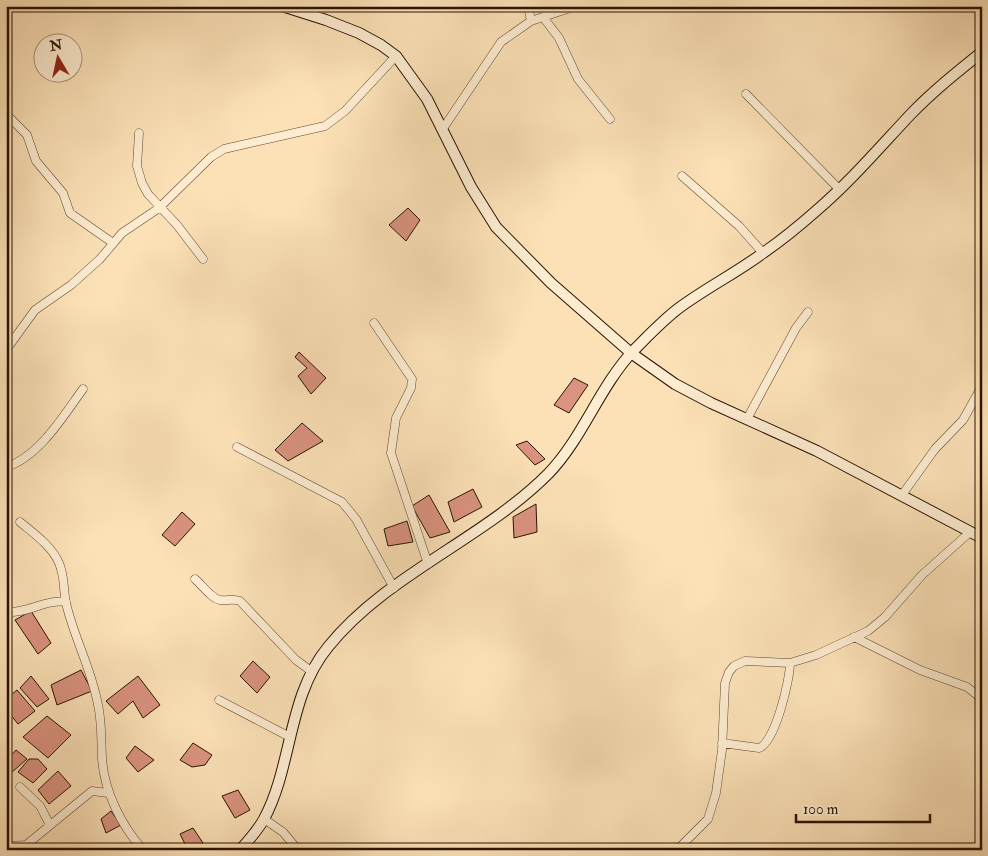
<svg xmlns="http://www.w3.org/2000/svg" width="988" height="856" font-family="'IM FELL Double Pica',serif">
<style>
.building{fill:#da9380;stroke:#281300}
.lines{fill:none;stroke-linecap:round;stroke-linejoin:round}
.street-casing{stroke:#5d462e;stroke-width:9}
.secondary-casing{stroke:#281300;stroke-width:12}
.street{stroke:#fdecd0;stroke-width:8}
.secondary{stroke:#fdecd0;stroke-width:10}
</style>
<rect width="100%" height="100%" fill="#fce1b7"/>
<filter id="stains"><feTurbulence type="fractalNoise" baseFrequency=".004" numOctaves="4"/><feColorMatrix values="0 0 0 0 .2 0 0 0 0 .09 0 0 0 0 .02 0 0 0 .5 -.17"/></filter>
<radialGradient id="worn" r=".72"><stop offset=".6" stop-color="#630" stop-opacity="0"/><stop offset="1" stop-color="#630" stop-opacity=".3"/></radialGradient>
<path class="building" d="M408 208 420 220 406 241 389 225Z
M299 352 326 378 311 394 298 376 307 368 295 357Z
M574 378 588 385 569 413 554 405Z
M302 423 323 441 288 461 275 450Z
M527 441 545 459 535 465 516 445Z
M473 489 482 507 454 522 448 502Z
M429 495 450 532 430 538 412 506Z
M536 504 537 532 514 538 513 517Z
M182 512 195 524 175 546 162 535Z
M407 521 413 542 388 546 384 529Z
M31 611 51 643 38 654 15 620Z
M253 661 270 677 257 693 240 676Z
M81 670 92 691 57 705 51 685Z
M31 676 49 699 37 707 20 688Z
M138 676 160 705 143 718 133 701 118 714 106 701Z
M17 690 35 711 18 724 6 709V699Z
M47 716 71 735 48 758 23 737Z
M193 743 212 755 205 765 192 767 180 760Z
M135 746 154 760 138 772 126 758Z
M16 750 27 759 11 773 6 768V761Z
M29 759H38L47 769 33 783 18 772Z
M58 771 71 786 49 804 38 790Z
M238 790 250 810 235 818 222 796Z
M111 811 121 825 106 833 101 819Z
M193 828 203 843 193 850H188L180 834Z"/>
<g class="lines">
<g class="street-casing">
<path id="street" d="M528 6 531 21
M543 17 559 38 578 79 610 119
M746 94 840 190
M6 114 27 135 36 161 63 193 70 213 113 243
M442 130 501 42 531 21 576 6
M139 133 137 166 142 183 148 194 177 225 203 259
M682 176 739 226 763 253
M374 323 412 379 411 388 396 418 391 453 428 564
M6 350 35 310 71 285 100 259 122 233 159 208 211 157 224 149 325 126 345 111 396 56
M747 419 796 328 808 312
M237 447 342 502 356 519 394 588
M6 467C39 457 64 415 83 389
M902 495 935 449 963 420 982 386
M20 522C33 533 52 546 59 563 65 577 63 589 66 603 74 638 92 670 98 705 102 722 101 740 102 758 104 791 121 825 143 850
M195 579C201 584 212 599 220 600 228 601 232 598 240 601L296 660 311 671
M6 612C27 614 45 599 66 602
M854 637 920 670 967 687 982 699
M219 700 288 736
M722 743 759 748C775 743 790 680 790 663
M982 758V769
M20 787 40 806 50 825
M264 819 283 832 298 850
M6 846 26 845 92 791 108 793
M677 850 708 819 716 793 722 750 725 683 729 672 734 666 745 661 790 663 816 655 868 631 885 617 922 575 969 533"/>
</g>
<g class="secondary-casing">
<path id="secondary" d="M282 6 326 20 359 33 381 45 396 56 427 99 471 187 496 227 551 283 631 353 675 384 711 403 817 451 982 538
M240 850C249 840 258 830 264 819 293 765 287 697 328 647 387 574 482 540 548 474 583 438 599 387 634 350 648 336 663 320 679 308 706 288 736 273 763 253 782 240 799 226 816 211 850 182 879 148 910 115 932 92 957 72 982 52"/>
</g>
<use href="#street" class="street"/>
<use href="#secondary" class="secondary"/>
</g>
<rect width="988" height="856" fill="none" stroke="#fce1b7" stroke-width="25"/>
<rect x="8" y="8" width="973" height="841" fill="none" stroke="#281300" stroke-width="2.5"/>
<rect x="12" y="12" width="963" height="831" fill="none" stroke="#281300"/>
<g transform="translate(58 58) rotate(351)"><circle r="24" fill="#fdecd0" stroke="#a8957d"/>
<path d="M0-4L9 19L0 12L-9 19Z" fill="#8f2418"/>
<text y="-8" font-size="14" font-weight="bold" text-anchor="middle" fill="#281300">N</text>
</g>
<path d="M796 814v8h134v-8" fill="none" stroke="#281300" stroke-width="2.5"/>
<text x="803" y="814" font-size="15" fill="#281300" stroke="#fdecd0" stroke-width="4" paint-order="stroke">100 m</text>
<rect width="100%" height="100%" filter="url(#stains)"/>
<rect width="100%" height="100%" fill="url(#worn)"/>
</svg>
